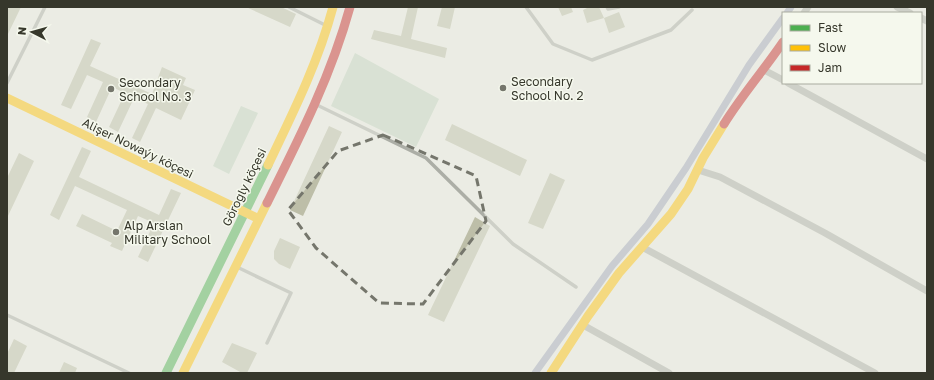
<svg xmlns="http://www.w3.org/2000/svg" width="934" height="380" font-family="'Golos Text',sans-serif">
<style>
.green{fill:#c3d3c1}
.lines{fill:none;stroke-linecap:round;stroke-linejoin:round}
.canal{stroke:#a2a7bb;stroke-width:7}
.building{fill:#bdbea8}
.lane{stroke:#acaea6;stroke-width:3.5}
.street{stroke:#acaea6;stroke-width:7}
.fast{stroke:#4caf50;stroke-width:9}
.slow{stroke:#ffc107;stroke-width:9}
.jam{stroke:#c62828;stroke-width:9}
.marked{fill:none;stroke:#75766c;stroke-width:3;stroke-dasharray:8 5;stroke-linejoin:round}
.poi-dot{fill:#75766c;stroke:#f5f8ed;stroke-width:1.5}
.labels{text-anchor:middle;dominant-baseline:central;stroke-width:3;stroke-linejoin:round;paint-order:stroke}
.poi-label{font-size:12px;fill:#36372b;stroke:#f5f8ed;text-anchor:start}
.street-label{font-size:12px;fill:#36372b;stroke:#f5f8ed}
</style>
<rect width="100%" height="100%" fill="#ebece4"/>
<path class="green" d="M355 53 439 99 416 147 331 106Z
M241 106 258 113 229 174 213 166Z"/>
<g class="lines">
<path class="canal" d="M787 13 791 7
M535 373 612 266 648 224 686 168 749 65 783 18"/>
</g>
<path class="building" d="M7 7H21L7 36Z
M246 7H281L296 14 290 27Z
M408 7H418L411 39 447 48 445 58 371 39 374 30 401 36Z
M442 7H455L450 29 437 26Z
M558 7H571L573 12 562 16Z
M589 7H599L604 18 587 23 583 10Z
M619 12 625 27 609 33 604 18Z
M91 39 101 43 90 66 152 94 162 67 186 78 183 85 195 90 181 120 156 108 140 142 132 138 148 104 134 98 118 132 109 127 125 93 112 87 96 122 87 117 103 82 87 75 71 109 61 105Z
M452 124 527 160 520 176 445 140Z
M329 126 342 132 303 216 290 210Z
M82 147 91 151 79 177 159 215 171 189 181 193 148 262 138 257 154 223 138 216 122 251 110 246 112 243 76 226 82 214 117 231 127 210 75 186 59 220 50 215Z
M19 153 34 161 7 218V178Z
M550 173 565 180 543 229 528 223Z
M475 217 490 226 444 322 428 315Z
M280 238 300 247 290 269 279 264 274 259V251Z
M14 339 27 346 14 373H7V354Z
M232 343 257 353 247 373H242L222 362Z
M64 362 77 368 75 373H59Z"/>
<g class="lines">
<path class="lane" d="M289 7 327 26
M526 7 553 44 592 60 671 30 692 10
M607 7 608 9 619 7
M7 83 45 7
M317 105 426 158 513 244 576 287
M237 267 291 293 267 343
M7 315 129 373"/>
<path class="street" d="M897 7 910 13
M804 13 808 7
M921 18 927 21
M764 70 783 80
M788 83 927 159
M698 170 720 177 825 233 927 291
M642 247 875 373
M583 325 669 373"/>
<path class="fast" d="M166 373 268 165"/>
<path class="slow" d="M7 98 259 219
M268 165C293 113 318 63 333 7
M183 373 267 203
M551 373 588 316 619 273 671 214 688 189 703 158 724 124"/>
<path class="jam" d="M724 124C742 95 764 70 783 42
M267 203C299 139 331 76 350 7"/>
</g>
<path d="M0 0H934V380H0ZM383 135 476 176 486 221 423 304 379 303 316 248 288 210 338 151Z" fill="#ebece4" fill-opacity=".55" fill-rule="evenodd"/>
<path class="marked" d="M383 135 476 176 486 221 423 304 379 303 316 248 288 210 338 151Z"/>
<g class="poi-dot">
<circle cx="503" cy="88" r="4"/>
<circle cx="111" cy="89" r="4"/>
<circle cx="116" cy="232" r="4"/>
</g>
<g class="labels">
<g class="poi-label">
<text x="511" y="81">Secondary<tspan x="511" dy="14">School No. 2</tspan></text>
<text x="119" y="82">Secondary<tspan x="119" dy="14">School No. 3</tspan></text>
<text x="124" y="225">Alp Arslan<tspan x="124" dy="14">Military School</tspan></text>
</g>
<g class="street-label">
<text transform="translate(138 148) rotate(26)">Alişer Nowaýy köçesi</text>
<text transform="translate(244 187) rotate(-64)">Görogly köçesi</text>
</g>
</g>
<rect width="934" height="380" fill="none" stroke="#36372b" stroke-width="16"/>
<rect x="782" y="12" width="140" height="72" fill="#f5f8ed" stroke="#a9ab9f"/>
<rect x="790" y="25" width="20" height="6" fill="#4caf50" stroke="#a9ab9f"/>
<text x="818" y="32" font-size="12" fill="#36372b">Fast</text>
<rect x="790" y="45" width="20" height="6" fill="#ffc107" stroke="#a9ab9f"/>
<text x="818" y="52" font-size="12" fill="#36372b">Slow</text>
<rect x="790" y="65" width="20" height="6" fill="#c62828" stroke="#a9ab9f"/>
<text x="818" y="72" font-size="12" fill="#36372b">Jam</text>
<g transform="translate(32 32) rotate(276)" stroke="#f5f8ed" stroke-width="3" paint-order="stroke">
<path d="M0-3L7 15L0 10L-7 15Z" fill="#36372b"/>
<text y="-6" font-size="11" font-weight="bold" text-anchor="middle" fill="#36372b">N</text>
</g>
</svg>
